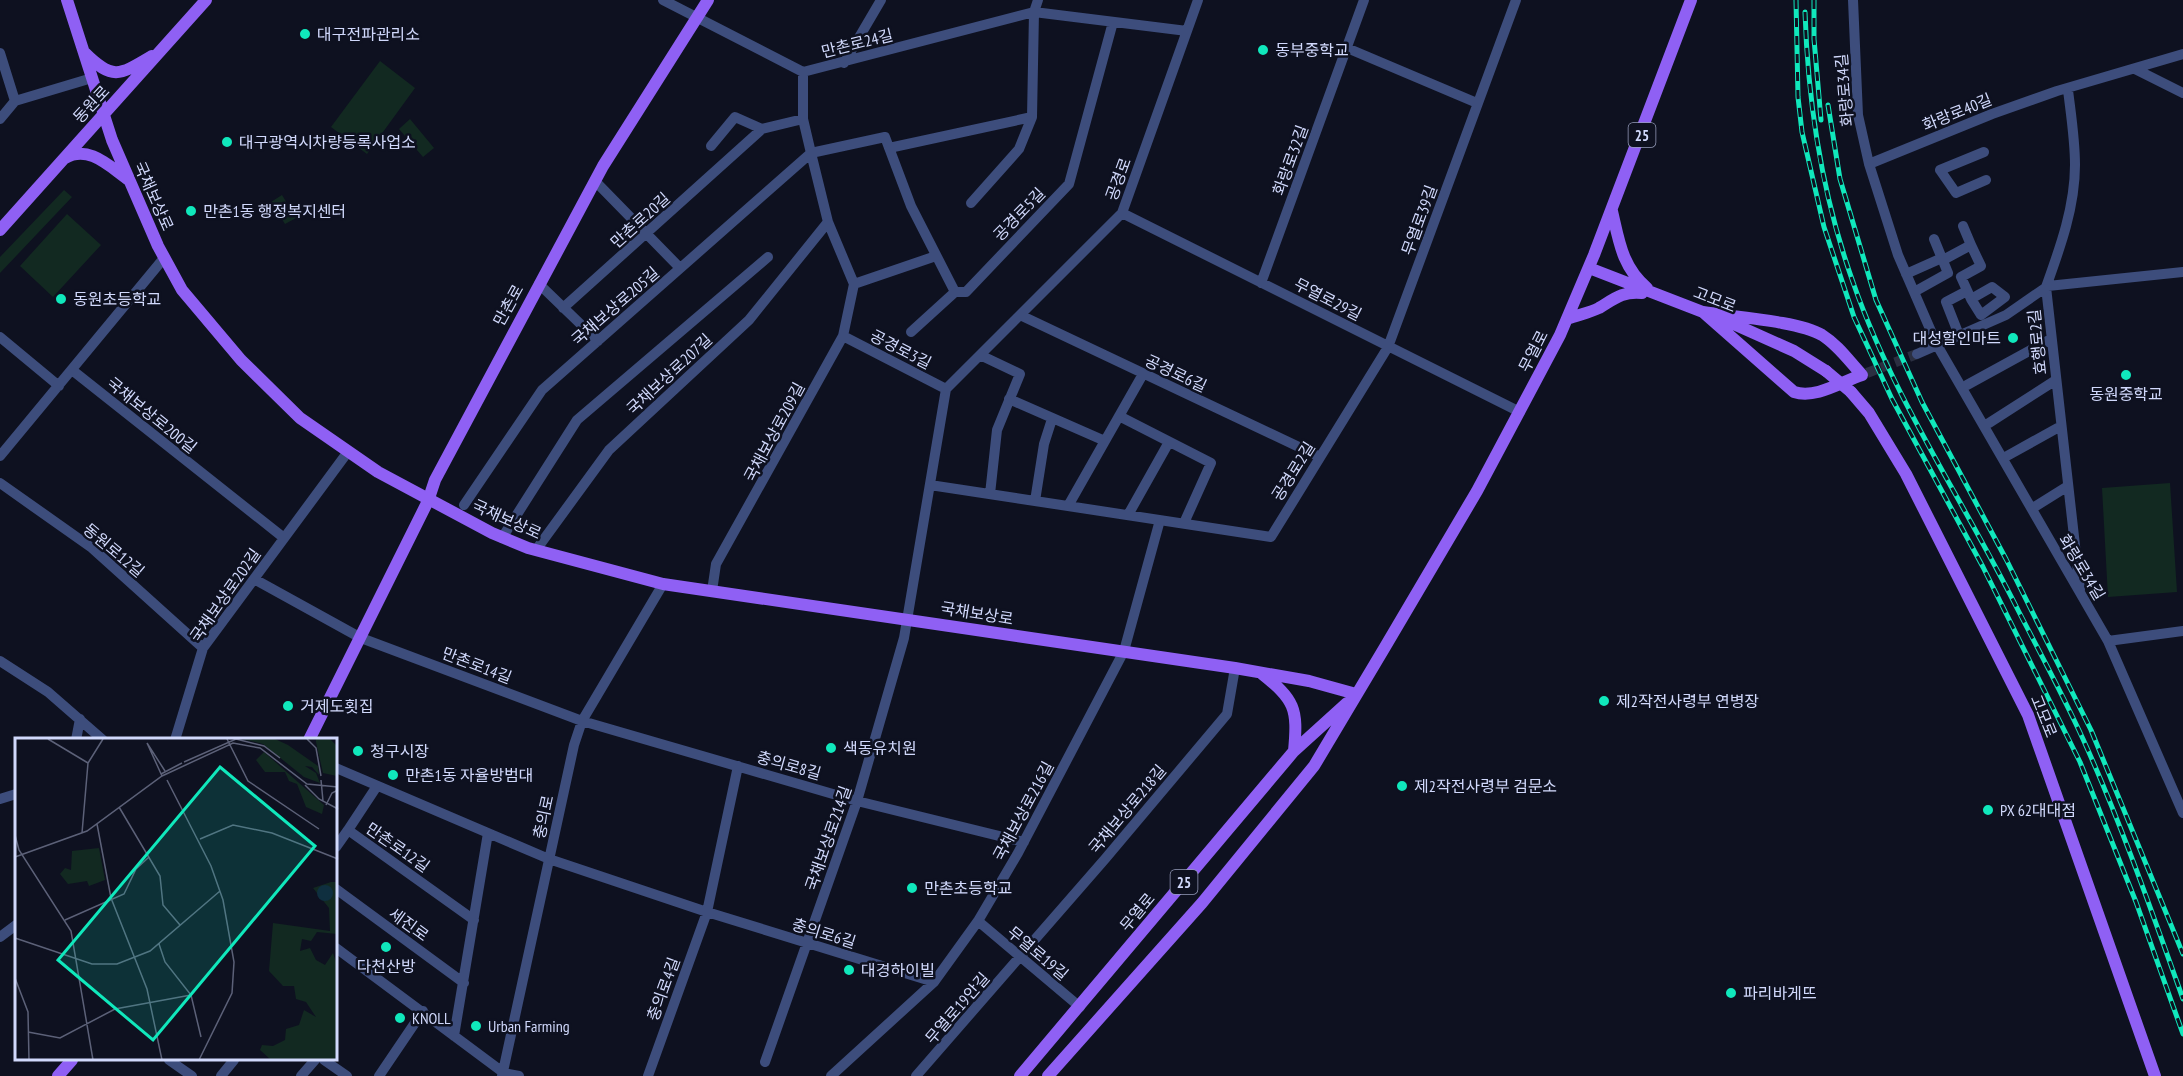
<svg xmlns="http://www.w3.org/2000/svg" width="2183" height="1076" font-family="'PT Sans Narrow','Noto Sans KR',sans-serif">
<style>
.green{fill:#122921}
.lines{fill:none;stroke-linecap:round;stroke-linejoin:round}
.minor-tunnel{stroke:#2b2f41;stroke-width:10;stroke-dasharray:10 5;stroke-linecap:butt}
.minor{stroke:#3d4d7c;stroke-width:10}
.major{stroke:#8f60f4;stroke-width:12}
.rail-casing{stroke:#10e8bc;stroke-width:5}
.rail{stroke:#0e1120;stroke-width:3;stroke-dasharray:9;stroke-linecap:butt}
.major-bridge{stroke:#8f60f4;stroke-width:12}
.poi-dot{fill:#10e8bc;stroke:#0e1120;stroke-width:2}
.labels{text-anchor:middle;dominant-baseline:central;stroke-width:5;stroke-linejoin:round;paint-order:stroke}
.shield{fill:#0e1120;stroke:#969dba;stroke-width:1.5}
.shield-label{font-size:15px;font-weight:bold;fill:#d1d9fc}
.poi-label{font-size:16px;fill:#d1d9fc;stroke:#0e1120;text-anchor:start}
.street-label{font-size:16px;fill:#d1d9fc;stroke:#0e1120}
.inset-road{fill:none;stroke:#5c6178;stroke-width:1.5}
.view{fill:#10e8bc;fill-opacity:0.15;stroke:#10e8bc;stroke-width:3}
.inset-edge{fill:none;stroke:#d1d9fc;stroke-width:3}
</style>
<rect width="100%" height="100%" fill="#0e1120"/>
<path class="green" d="M380 61 415 88 367 154 331 127Z
M410 119 434 148 423 157 399 129Z
M64 190 72 197 0 273V257Z
M282 195 296 218 285 224 271 202Z
M67 214 101 245 53 297 20 266Z
M2170 483 2177 592 2108 597 2102 488Z"/>
<g class="lines">
<path class="minor-tunnel" d="M1867 373 1917 354"/>
<path class="minor" d="M663 0 803 72 1034 12 1187 31
M1853 0 1858 115 1869 164 1898 255 1937 345 2108 641 2183 813
M1347 48 1477 103
M0 53 15 101
M844 63 881 0
M2135 69 2183 93
M2068 90C2071 115 2075 140 2075 165 2075 207 2060 248 2046 287L2080 590
M0 119 15 101 92 78
M711 146 735 117 762 129
M889 148 1032 117
M1984 152 1940 170 1956 193 1986 180
M1869 164 1992 114 2057 91 2183 54
M595 181 680 268
M971 203 1019 149 1032 117 1034 12 1038 0
M1122 213 1520 412
M1971 245 1981 266 1961 277 1971 299 1992 287 2005 297 1981 315 1971 299
M1943 260 1971 245 1963 226
M1906 274 1942 258
M1261 283 1364 0
M539 284 598 341
M854 284 936 256
M1914 292 1948 273 1934 239
M563 308 762 129 803 119
M1020 315 1320 457
M911 332 955 292H966L1069 184 1113 22
M1959 335 1946 302 1967 291
M843 336 946 389
M0 337 59 386
M1917 354 2006 315 2048 286 2183 272
M980 355 1020 374 997 430 990 494
M72 370 284 538
M1967 385 2051 339
M1009 399 1105 441
M1119 416 1211 463 1184 523
M1989 423 2056 380
M0 456 164 258
M2007 456 2061 426
M0 483 92 548 203 648
M930 485 1271 537 1388 347 1516 0
M1035 501 1044 444 1052 419
M464 505 542 390 811 153 885 137 911 206 955 292
M1068 506 1143 374
M2036 506 2068 486
M1128 515 1169 442
M502 538 577 420 768 257
M536 550 609 450 749 320 828 222
M254 579 361 638 582 721 857 801 1024 842
M712 591 716 564 843 336 854 284 828 222 811 153 803 119V72
M2108 641 2183 631
M0 661 48 692 103 740
M76 740 80 719
M175 740 203 648 347 453
M336 768 549 859 707 912 934 982
M377 786 348 830 474 920
M0 799 16 794
M336 847 348 830
M336 889 464 983
M978 921 1080 1007
M0 937 16 925
M336 948 504 1073 519 1076
M454 1036 488 833
M169 1060 192 1076
M324 1060 347 1076
M765 1062 857 801 904 638 946 389 1122 213 1198 0
M221 1076 234 1060
M301 1076 315 1060
M379 1076 423 1011
M502 1076 574 745 582 721 663 584
M648 1076 707 912 738 766
M831 1076 934 982 978 921 1018 853 1124 651 1160 520
M916 1076 1105 859 1227 714 1235 668"/>
<path class="major" d="M67 0 112 140 158 246 182 290 241 360 300 418 378 472 492 533 528 548 663 584 1235 668 1309 681 1356 694
M85 53C113 81 120 75 152 56
M65 158C89 144 110 167 129 180
M1612 211C1619 241 1622 267 1647 288
M0 230 206 0
M1589 268 1708 314
M1703 312C1733 317 1798 321 1822 335 1838 345 1849 361 1862 375 1841 382 1816 399 1794 392Z
M1567 319C1577 315 1589 313 1599 308 1614 299 1622 291 1642 293
M1727 321 1794 351 1826 371
M1851 392 1869 413 1906 474 2028 715 2155 1076
M1261 673C1295 700 1298 708 1294 751
M309 740 428 501 435 480 603 166 708 0
M58 1076 72 1060
M1020 1076 1294 751 1347 703
M1048 1076 1202 903 1314 766 1385 647 1477 491 1560 335 1594 255 1691 0"/>
<g class="rail-casing">
<path id="rail" d="M1796 0 1798 97 1802 132 1824 227 1854 317 1892 399 1983 567 2080 762 2136 902 2183 1034
M1814 0V39L1821 120
M1805 12C1808 106 1822 196 1854 285 1894 399 1964 502 2018 610 2040 653 2063 695 2083 739 2121 823 2152 912 2183 999
M1828 105 1840 179 1876 300 1922 402 2006 559 2091 730 2183 954"/>
</g>
<use href="#rail" class="rail"/>
<path class="major-bridge" d="M1826 371 1851 392"/>
</g>
<g class="poi-dot">
<circle cx="305" cy="34" r="6"/>
<circle cx="1263" cy="50" r="6"/>
<circle cx="227" cy="142" r="6"/>
<circle cx="191" cy="211" r="6"/>
<circle cx="61" cy="299" r="6"/>
<circle cx="2013" cy="338" r="6"/>
<circle cx="2126" cy="375" r="6"/>
<circle cx="1604" cy="701" r="6"/>
<circle cx="288" cy="706" r="6"/>
<circle cx="831" cy="748" r="6"/>
<circle cx="358" cy="751" r="6"/>
<circle cx="393" cy="775" r="6"/>
<circle cx="1402" cy="786" r="6"/>
<circle cx="1988" cy="810" r="6"/>
<circle cx="912" cy="888" r="6"/>
<circle cx="386" cy="947" r="6"/>
<circle cx="849" cy="970" r="6"/>
<circle cx="1731" cy="993" r="6"/>
<circle cx="400" cy="1018" r="6"/>
<circle cx="476" cy="1026" r="6"/>
</g>
<g class="labels">
<g class="shield">
<rect x="1628.5" y="123" width="27" height="24" rx="4.5"/>
<rect x="1170.5" y="870" width="27" height="24" rx="4.5"/>
</g>
<g class="shield-label">
<text x="1642" y="135">25</text>
<text x="1184" y="882">25</text>
</g>
<g class="poi-label">
<text x="317" y="34">대구전파관리소</text>
<text x="1275" y="50">동부중학교</text>
<text x="239" y="142">대구광역시차량등록사업소</text>
<text x="203" y="211">만촌1동 행정복지센터</text>
<text x="73" y="299">동원초등학교</text>
<text x="2001" y="338" text-anchor="end">대성할인마트</text>
<text x="2126" y="394" text-anchor="middle">동원중학교</text>
<text x="1616" y="701">제2작전사령부 연병장</text>
<text x="300" y="706">거제도횟집</text>
<text x="843" y="748">색동유치원</text>
<text x="370" y="751">청구시장</text>
<text x="405" y="775">만촌1동 자율방범대</text>
<text x="1414" y="786">제2작전사령부 검문소</text>
<text x="2000" y="810">PX 62대대점</text>
<text x="924" y="888">만촌초등학교</text>
<text x="386" y="966" text-anchor="middle">다천산방</text>
<text x="861" y="970">대경하이빌</text>
<text x="1743" y="993">파리바게뜨</text>
<text x="412" y="1018">KNOLL</text>
<text x="488" y="1026">Urban Farming</text>
</g>
<g class="street-label">
<text transform="translate(857 43) rotate(-14)">만촌로24길</text>
<text transform="translate(1844 90) rotate(-95)">화랑로34길</text>
<text transform="translate(91 104) rotate(-47)">동원로</text>
<text transform="translate(1957 112) rotate(-22)">화랑로40길</text>
<text transform="translate(1290 160) rotate(-70)">화랑로32길</text>
<text transform="translate(1118 179) rotate(-70)">공경로</text>
<text transform="translate(154 196) rotate(66)">국채보상로</text>
<text transform="translate(1019 214) rotate(-46)">공경로5길</text>
<text transform="translate(640 220) rotate(-42)">만촌로20길</text>
<text transform="translate(1419 220) rotate(-70)">무열로39길</text>
<text transform="translate(1328 299) rotate(27)">무열로29길</text>
<text transform="translate(1715 299) rotate(21)">고모로</text>
<text transform="translate(508 305) rotate(-61)">만촌로</text>
<text transform="translate(615 306) rotate(-41)">국채보상로205길</text>
<text transform="translate(2037 342) rotate(-96)">효행로2길</text>
<text transform="translate(901 349) rotate(27)">공경로3길</text>
<text transform="translate(1533 351) rotate(-63)">무열로</text>
<text transform="translate(1176 373) rotate(25)">공경로6길</text>
<text transform="translate(669 374) rotate(-43)">국채보상로207길</text>
<text transform="translate(152 415) rotate(39)">국채보상로200길</text>
<text transform="translate(774 432) rotate(-62)">국채보상로209길</text>
<text transform="translate(1293 471) rotate(-58)">공경로2길</text>
<text transform="translate(507 519) rotate(24)">국채보상로</text>
<text transform="translate(114 550) rotate(40)">동원로12길</text>
<text transform="translate(2082 567) rotate(59)">화랑로34길</text>
<text transform="translate(225 595) rotate(-55)">국채보상로202길</text>
<text transform="translate(977 613) rotate(9)">국채보상로</text>
<text transform="translate(477 665) rotate(21)">만촌로14길</text>
<text transform="translate(2044 716) rotate(68)">고모로</text>
<text transform="translate(789 765) rotate(16)">충의로8길</text>
<text transform="translate(1127 809) rotate(-50)">국채보상로218길</text>
<text transform="translate(1023 811) rotate(-62)">국채보상로216길</text>
<text transform="translate(543 817) rotate(-78)">충의로</text>
<text transform="translate(828 838) rotate(-71)">국채보상로214길</text>
<text transform="translate(398 847) rotate(35)">만촌로12길</text>
<text transform="translate(1137 912) rotate(-50)">무열로</text>
<text transform="translate(409 924) rotate(36)">세진로</text>
<text transform="translate(824 933) rotate(17)">충의로6길</text>
<text transform="translate(1038 953) rotate(40)">무열로19길</text>
<text transform="translate(663 989) rotate(-70)">충의로4길</text>
<text transform="translate(957 1008) rotate(-49)">무열로19안길</text>
</g>
</g>
<g transform="translate(15 738)">
<rect width="322" height="322" fill="#0e1120"/>
<path d="M227 1H260L273 7 303 28 304 37 297 29 290 28 301 35 305 45 289 39 248 6ZM315 1 322 8V38L308 35 301 4V1ZM249 14 309 67 307 76 291 69 282 46 274 43 270 34H250L241 22ZM84 110 90 142 74 148 72 143 53 146 45 136 50 130 56 132 57 113ZM316 144H322V196L302 194 296 203 287 201 285 213 295 210 301 222 310 227 318 215 322 227V322L255 321 245 312 247 307 258 308 270 302 271 291 284 287 289 272 301 279 291 264 281 261 279 248H268L254 233 258 185 315 193 314 170 298 150Z" fill="#122921"/>
<path d="M302 155a8 8 0 1 1 16 0a8 8 0 1 1-16 0Z" fill="#0f2f3f"/>
<path class="inset-road" d="M33 1 73 25M212 1 233 43 304 91M292 1 301 10 306 38M132 5 150 33M132 5 147 38M169 24 221 1 249 8 265 20M146 36 167 25M152 42 196 128 208 162 219 224 217 255 184 322M306 42 308 63M290 47 304 61 323 71M311 67 317 55 323 52M104 69 145 138 148 167 165 187M82 86 96 160 132 251 147 322M67 95 73 25 88 1M0 97 4 112 56 193 78 322M185 101 218 87 257 95 323 121M0 119 72 93 147 38 218 5 245 10 292 46 323 49M50 182 109 156 121 131 134 119M0 200 77 226H102L135 213 205 153M144 206 150 224 176 257 186 299M0 240 13 274 14 322M13 294 45 300 100 271 176 257"/>
<path class="view" d="M205 29 300 108 138 302 43 222Z"/>
<rect width="322" height="322" class="inset-edge"/>
</g>
</svg>
